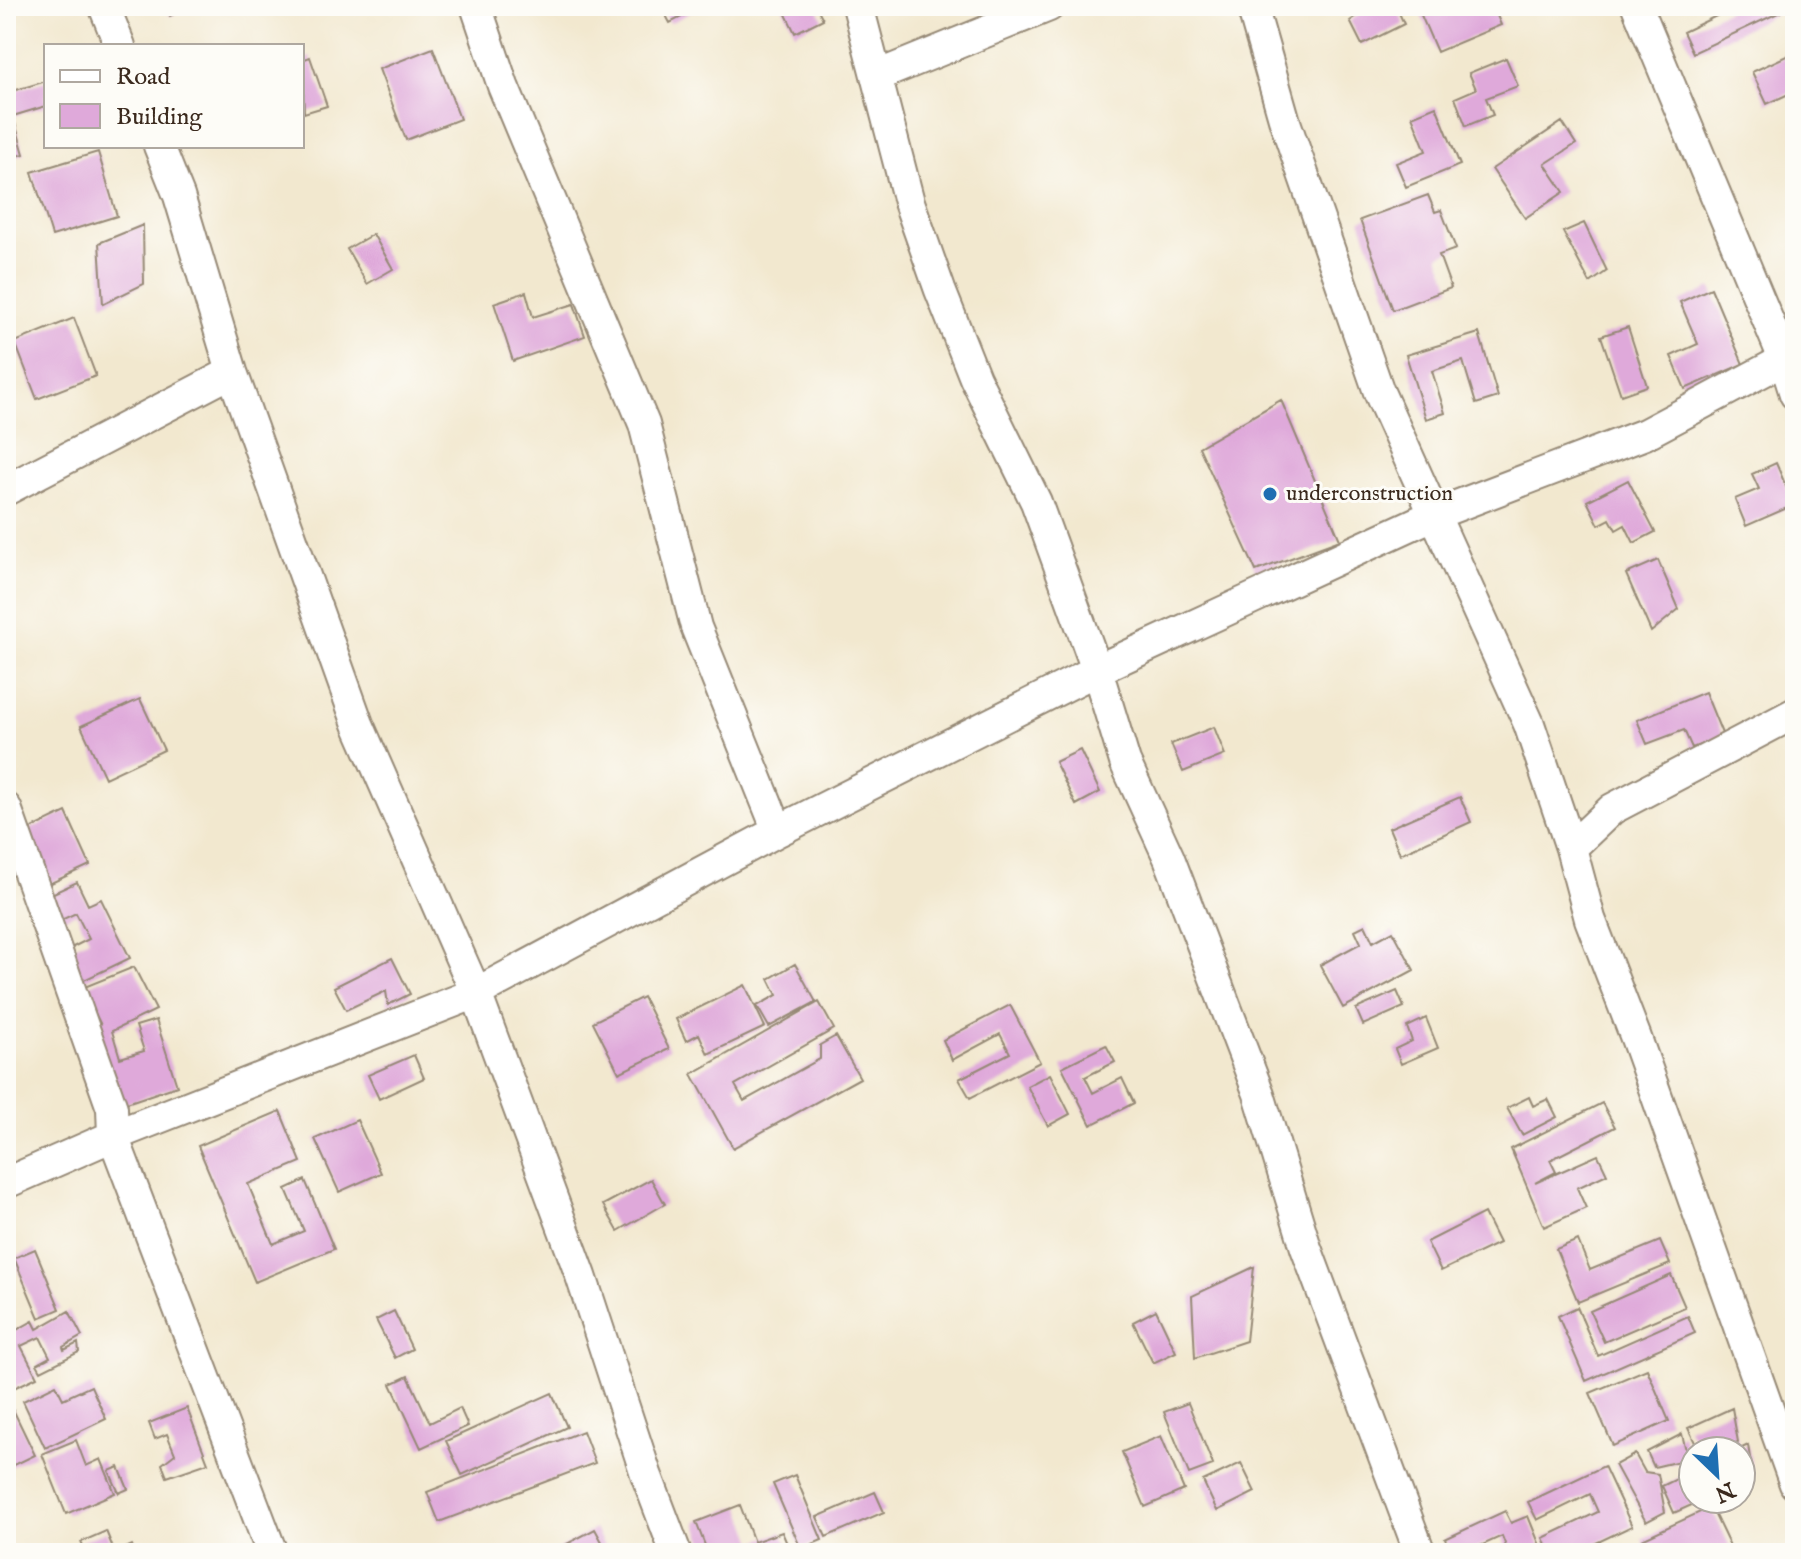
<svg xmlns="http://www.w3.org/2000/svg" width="1801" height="1559" font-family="'IM FELL English',serif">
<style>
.building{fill:#dfa9da}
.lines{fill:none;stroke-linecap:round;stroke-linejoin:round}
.minor-casing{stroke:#968976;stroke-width:34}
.minor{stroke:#fff;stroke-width:30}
.poi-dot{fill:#1f6fb2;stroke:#fdfcf7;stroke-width:3}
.labels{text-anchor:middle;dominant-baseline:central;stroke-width:6;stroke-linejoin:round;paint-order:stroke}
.poi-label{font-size:22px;fill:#3b2a1e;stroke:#fdfcf7;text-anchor:start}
</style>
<rect width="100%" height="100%" fill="#fdfcf7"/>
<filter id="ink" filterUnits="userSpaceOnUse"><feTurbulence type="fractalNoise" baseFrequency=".0125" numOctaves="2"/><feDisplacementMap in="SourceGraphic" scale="16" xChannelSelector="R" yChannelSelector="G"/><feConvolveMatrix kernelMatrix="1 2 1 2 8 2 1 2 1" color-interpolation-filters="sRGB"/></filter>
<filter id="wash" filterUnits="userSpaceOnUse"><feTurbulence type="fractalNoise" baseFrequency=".006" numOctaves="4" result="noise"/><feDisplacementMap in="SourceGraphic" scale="32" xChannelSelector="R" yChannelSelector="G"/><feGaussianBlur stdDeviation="1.8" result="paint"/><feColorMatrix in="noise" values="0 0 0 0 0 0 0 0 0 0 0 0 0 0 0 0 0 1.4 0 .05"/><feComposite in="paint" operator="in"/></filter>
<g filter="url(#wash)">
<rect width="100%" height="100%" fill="#f2e8cf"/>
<g id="blocks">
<path class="building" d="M165 6H190L170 16Z
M661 6H703L670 23Z
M782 6H816L823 19 795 33Z
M1359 6H1396L1404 24 1362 45 1350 21 1361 13Z
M1417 6H1455L1458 12 1471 6H1493L1501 25 1437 52Z
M1737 6H1793L1693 53 1683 32Z
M433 48 460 119 406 140 379 69Z
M1795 52V91L1767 104 1752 72Z
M310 57 327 106 304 113 302 60Z
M1506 58 1518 86 1486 98 1493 115 1466 126 1455 98 1476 89 1469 73Z
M46 81V106L13 116 24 154 6 159V93Z
M1436 106 1460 165 1406 187 1396 163 1426 151 1412 116Z
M1562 122 1576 144 1545 164 1564 192 1525 218 1492 169Z
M98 152 117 216 52 236 32 172Z
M1428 195 1435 212 1441 210 1456 249 1439 255 1451 288 1393 310 1360 220Z
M1584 223 1607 271 1590 283 1563 232Z
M143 225 144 284 103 304 99 243Z
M373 234 393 269 367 284 347 249Z
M1711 288 1743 364 1685 389 1671 356 1698 344 1680 302Z
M526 292 533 317 574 304 585 336 513 361 494 303Z
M74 318 96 376 37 399 15 342Z
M1628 327 1647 386 1621 395 1601 336Z
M1479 333 1498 397 1476 404 1463 361 1432 371 1445 413 1426 419 1406 355Z
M1281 400 1340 540 1256 571 1199 447Z
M1776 463 1794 505 1746 526 1735 499 1759 489 1752 474Z
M1628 480 1655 532 1634 543 1625 525 1616 530 1610 519 1599 525 1587 501Z
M1658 560 1679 609 1651 632 1626 574Z
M1705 692 1723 736 1692 748 1684 730 1647 744 1637 720Z
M140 699 164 750 105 778 81 726Z
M1214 727 1225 755 1183 772 1171 744Z
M1080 750 1100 792 1076 805 1055 762Z
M1460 797 1471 822 1400 854 1389 828Z
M66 812 90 865 36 890 24 832Z
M77 882 88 905 101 899 130 958 80 982 65 951 89 939 76 913 44 928 32 903Z
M1365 925 1373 942 1393 931 1414 970 1343 1008 1320 965 1361 943 1355 930Z
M392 958 410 994 388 1005 386 991 346 1010 334 987Z
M795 964 816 1002 769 1027 757 1006 777 995 769 979Z
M134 967 156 1010 112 1031 120 1058 144 1051 136 1026 156 1020 177 1086 112 1108 86 1027 100 1023 82 988Z
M745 985 765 1027 708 1054 699 1034 686 1041 676 1019Z
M1397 991 1404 1007 1363 1025 1356 1009Z
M643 997 669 1049 619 1073 593 1022Z
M819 1002 834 1029 735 1085 744 1101 820 1059V1045L836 1036 860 1078 733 1148 692 1074Z
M1010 1005 1040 1062 970 1098 959 1079 1010 1053 1000 1034 952 1060 943 1040Z
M1426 1018 1438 1048 1401 1064 1395 1049 1412 1041 1407 1027Z
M1106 1045 1115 1062 1085 1077 1093 1093 1122 1078 1134 1103 1091 1125 1062 1067Z
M414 1055 424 1078 379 1099 368 1075Z
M1050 1074 1070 1114 1048 1126 1027 1086Z
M1529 1097 1533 1106 1548 1099 1557 1117 1522 1135 1507 1108Z
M1602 1103 1615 1127 1550 1160 1556 1172 1535 1183 1598 1155 1607 1174 1577 1188 1586 1208 1544 1227 1511 1149Z
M280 1111 301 1162 248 1184 273 1244 304 1231 286 1189 305 1180 334 1249 255 1282 198 1146Z
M357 1120 381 1173 339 1192 315 1139Z
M651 1179 665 1204 618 1231 603 1205Z
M1484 1213 1499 1243 1441 1271 1427 1242Z
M1578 1240 1590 1270 1660 1241 1670 1264 1578 1302 1556 1249Z
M35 1249 60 1309 39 1318 14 1258Z
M1254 1267 1246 1341 1195 1358 1192 1296Z
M1671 1275 1685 1307 1604 1342 1590 1311Z
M1577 1307 1598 1356 1688 1316 1695 1333 1586 1381 1558 1316Z
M1156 1310 1176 1352 1153 1363 1133 1322Z
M69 1311 82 1336 63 1347 64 1350 78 1343 79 1352 41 1371 37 1364 50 1357 40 1337 21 1346 37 1377 14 1388 6 1372V1336L33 1321 37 1329Z
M394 1311 412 1349 395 1358 376 1320Z
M1647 1369 1669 1421 1613 1446 1590 1393Z
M408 1376 430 1423 460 1408 468 1426 421 1448 391 1384Z
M56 1385 63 1399 91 1386 106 1419 45 1448 23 1401Z
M552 1393 567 1427 462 1475 446 1441Z
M6 1395 35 1455 6 1469Z
M1188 1403 1213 1465 1189 1474 1164 1412Z
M187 1408 208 1463 167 1477 162 1464 175 1454 167 1434 155 1439 149 1423Z
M1732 1408 1738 1442 1718 1451H1699L1688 1428Z
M583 1431 595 1463 439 1522 427 1492Z
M1682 1434 1688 1459 1654 1467 1647 1452Z
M1161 1436 1184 1490 1145 1507 1122 1452Z
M76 1440 86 1466 101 1459 115 1493 66 1514 42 1454Z
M1748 1445 1753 1477 1741 1483V1451H1736Z
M1635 1454 1645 1472 1658 1474 1665 1512 1646 1522 1615 1465Z
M1241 1463 1255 1492 1217 1511 1203 1481Z
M1604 1466 1632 1526 1575 1553H1550L1543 1538 1598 1512 1590 1494 1537 1520 1528 1502Z
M119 1467 128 1489 119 1493 109 1471Z
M1693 1471V1499H1705L1674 1513 1662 1486Z
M795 1475 822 1540 801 1549 773 1484Z
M875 1492 884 1512 826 1537 817 1517Z
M740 1505 754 1542 782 1532 791 1553H708L696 1522Z
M1711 1507 1733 1553H1648L1642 1539Z
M1505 1511 1511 1523 1528 1516 1543 1553H1497L1507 1549 1502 1536 1465 1553H1452L1445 1539Z
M595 1529 608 1553H550Z
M106 1531 115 1553 132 1545 135 1553H86L81 1542Z"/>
</g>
</g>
<g filter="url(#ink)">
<use href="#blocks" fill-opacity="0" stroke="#968976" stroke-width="2"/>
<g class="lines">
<g class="minor-casing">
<path id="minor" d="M104 6 120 46
M476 6 503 86 644 424 696 627 778 831
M858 6 909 202 940 290 975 378 1036 502 1097 670 1125 762 1169 858 1259 1094 1306 1248 1420 1553
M1252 6 1285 122 1379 392 1529 724 1571 848 1590 919 1636 1038 1795 1484
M1637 6 1784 359 1795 394
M877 76 1049 6
M159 146 179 196 232 372 358 724 476 993 581 1276 646 1474 676 1553
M6 490 232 372
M6 808 112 1108 113 1136 272 1553
M1571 848 1612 809 1795 713
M6 1183 113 1136 476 993 778 831 1097 670 1433 515 1645 434 1795 354"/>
</g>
<use href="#minor" class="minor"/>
</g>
</g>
<circle class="poi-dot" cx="1270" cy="494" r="8"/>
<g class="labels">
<g class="poi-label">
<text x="1286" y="494">underconstruction</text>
</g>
</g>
<rect width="1801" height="1559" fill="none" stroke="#fdfcf7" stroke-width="32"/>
<rect x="44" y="44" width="260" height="104" fill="#fdfcf7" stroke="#afa8a0" stroke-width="2"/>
<rect x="60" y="70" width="40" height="12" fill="#ffffff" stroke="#afa8a0" stroke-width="2"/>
<text x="116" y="84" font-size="24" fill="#3b2a1e">Road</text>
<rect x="60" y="104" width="40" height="24" fill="#dfa9da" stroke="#afa8a0" stroke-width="2"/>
<text x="116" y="124" font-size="24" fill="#3b2a1e">Building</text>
<g transform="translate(1717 1475) rotate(155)"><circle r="38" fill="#fdfcf7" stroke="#afa8a0" stroke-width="2"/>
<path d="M0-6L14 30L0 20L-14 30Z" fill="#1f6fb2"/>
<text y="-12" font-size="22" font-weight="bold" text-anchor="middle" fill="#3b2a1e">N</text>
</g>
</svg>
